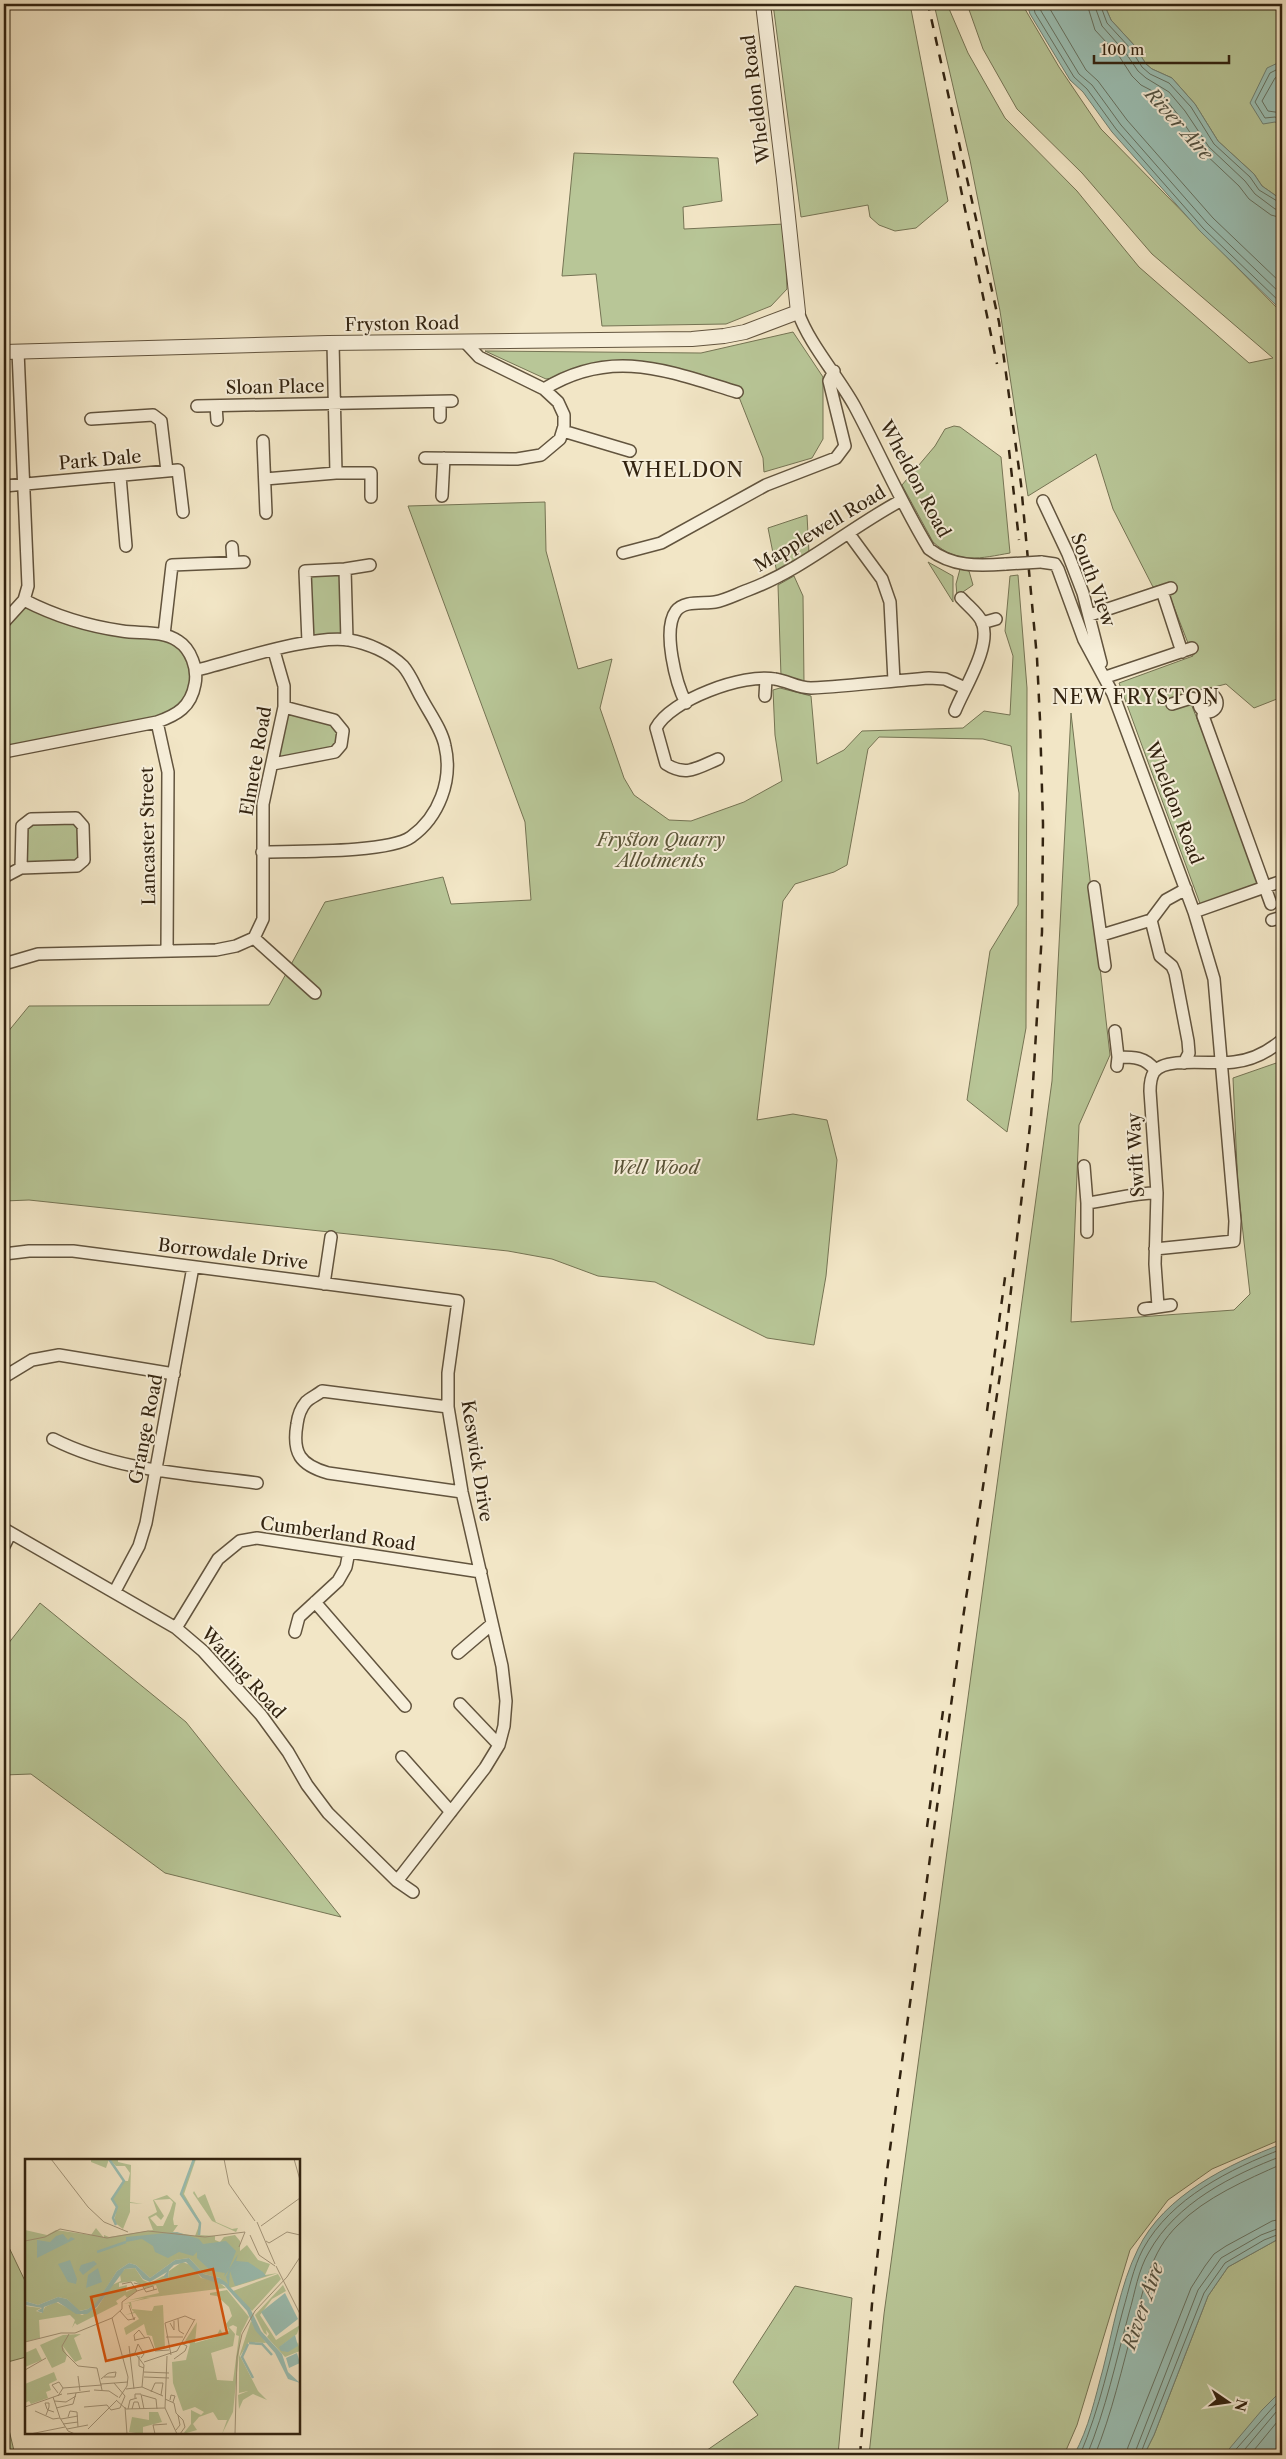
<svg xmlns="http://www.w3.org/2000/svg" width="1286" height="2459" font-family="'Libre Caslon Text',serif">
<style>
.green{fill:#b8c697;stroke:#757454}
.water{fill:#9bc0b5;stroke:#718173}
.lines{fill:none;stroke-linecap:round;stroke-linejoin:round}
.shore{stroke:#667262;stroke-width:1}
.minor-casing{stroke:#62543e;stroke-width:14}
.tertiary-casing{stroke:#62543e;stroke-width:16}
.minor{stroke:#f7efda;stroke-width:11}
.tertiary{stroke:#f7efda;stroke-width:14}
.rail{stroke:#322310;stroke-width:2.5;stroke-dasharray:9 9;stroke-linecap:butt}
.minor-bridge-casing{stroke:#62543e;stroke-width:14;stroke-linecap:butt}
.minor-bridge{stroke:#f7efda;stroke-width:11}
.labels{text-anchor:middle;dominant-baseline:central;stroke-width:4;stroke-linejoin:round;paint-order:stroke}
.street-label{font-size:18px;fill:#322310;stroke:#f7efda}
.park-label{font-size:18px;font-style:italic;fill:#5a5438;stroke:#f7efda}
.water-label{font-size:19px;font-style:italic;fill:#525242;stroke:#f7efda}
.quarter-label{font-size:20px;letter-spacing:1px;fill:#322310;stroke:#f7efda}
.inset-river{fill:none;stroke:#9bc0b5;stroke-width:2.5}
.inset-road{fill:none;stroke:#a5987d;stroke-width:1}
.view{fill:#df560c;fill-opacity:0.15;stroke:#df560c;stroke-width:2.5}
.inset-edge{fill:none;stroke:#322310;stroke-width:2.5}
</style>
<rect width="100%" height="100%" fill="#f2e6c6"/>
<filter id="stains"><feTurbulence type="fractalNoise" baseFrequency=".004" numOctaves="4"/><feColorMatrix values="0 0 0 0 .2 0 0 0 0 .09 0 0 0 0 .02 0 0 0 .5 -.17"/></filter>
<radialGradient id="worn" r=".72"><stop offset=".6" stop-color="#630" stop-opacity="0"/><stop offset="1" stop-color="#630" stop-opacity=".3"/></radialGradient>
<path class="green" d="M773 4H910L948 201 916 228 895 231 879 225 870 217 868 205 801 217Z
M934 4H947L968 53 1005 118 1077 191 1139 267 1249 363 1273 358 1152 254 1082 173 1017 109 983 49 967 4H1022L1059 67 1101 129 1282 313V697L1254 708 1226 684 1187 694 1266 888 1202 909 1119 683 1193 656 1165 584 1153 587 1113 509 1096 454 1028 496 1000 311 970 160Z
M1104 4H1282V200L1262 186 1254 174 1218 141 1195 104 1172 78 1152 69 1146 64 1134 45 1111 20Z
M574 153 718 158 722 201 683 207 684 229 784 224 787 289 771 306 726 324 602 326 596 274 562 276Z
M793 332 823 377V439L812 458 764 472 763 458 737 392 629 366 546 379 485 351 701 353Z
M954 426 960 427 1001 457 1010 553C981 558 958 565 933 542L902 485 935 446 945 429Z
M545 502 546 551 578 669 612 659 600 708 624 778 634 795 669 820 691 821 744 802 782 781 775 735 773 690 780 688 811 696 817 764 844 750 862 731 963 728 984 711 1010 715 1013 656 1005 631 1010 576 1018 575 1027 688 1026 1028 1007 1132 967 1100 990 951 1018 905 1019 793 1011 746 983 739 879 737 868 749 847 865 834 872 795 884 783 901 757 1120 793 1114 827 1120 837 1160 826 1276 814 1345 767 1338 655 1282 598 1276 552 1259 508 1251 29 1200 4 1201V1052L7 1033 29 1006 269 1005 325 902 443 877 451 904 531 900 525 822 408 506Z
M807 515 809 553 777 573 768 528Z
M928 562 953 576V602Z
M345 569 347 640 308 642 305 571Z
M960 569 969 571 973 585 957 596 956 584Z
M794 576 803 596 804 683 781 676 778 585Z
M24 600 49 613 164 635 189 654 195 684 175 715 4 752V622Z
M284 707 334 720 341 745 273 764Z
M1071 713 1110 1055 1079 1125 1071 1322 1234 1310 1250 1294 1238 1189 1233 1078 1282 1061V2139L1212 2169 1168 2200 1130 2250 1077 2425 1064 2455H869L884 2314 1052 1081Z
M76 818 84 860 21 868 22 826 31 819Z
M40 1603 186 1722 341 1917 165 1873 31 1774 4 1775V1649Z
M4 2237 26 2283V2357L4 2363Z
M1282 2237V2455H1144L1154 2435 1208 2296 1228 2267Z
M795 2286 852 2298 838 2455H700L758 2415 733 2382Z
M4 2409 15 2455H4Z"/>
<path class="water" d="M1027 4H1104L1111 20 1134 45 1146 64 1152 69 1172 78 1195 104 1218 141 1254 174 1262 186 1282 200V311L1200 231 1112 132 1083 92 1070 80 1030 14Z
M1282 61V125L1275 122 1263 124 1250 103 1267 68Z
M1282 2144V2237L1228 2267 1208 2296 1154 2435 1144 2455H1074C1089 2428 1095 2398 1103 2369 1113 2330 1120 2285 1138 2249 1164 2195 1229 2164 1282 2144Z
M1282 2390V2455H1224L1262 2410Z"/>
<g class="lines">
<path class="shore" d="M1033 4 1035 13 1074 77 1087 89 1116 129 1203 228 1282 304
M1039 4 1041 11 1079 74 1092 85 1121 125 1207 223 1282 295
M1047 4 1086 70 1098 81 1127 120 1213 218 1282 284
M1087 4 1095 30 1119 56 1132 76 1141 85 1164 97 1179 116 1203 152 1239 186 1249 199 1271 215 1282 218
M1094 4 1102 26 1125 52 1138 71 1146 78 1169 92 1185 111 1209 147 1245 181 1255 194 1275 209 1282 210
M1100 4 1107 23 1130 48 1142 67 1150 74 1169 83 1191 107 1214 144 1250 177 1259 190 1282 204
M1282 67 1270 73 1255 102 1265 118 1275 117 1282 120
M1282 74 1275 78 1262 101 1268 111 1282 113
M1080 2455C1100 2408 1110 2359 1123 2310 1129 2290 1133 2268 1143 2249 1171 2198 1230 2169 1282 2149
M1087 2455C1106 2409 1116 2361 1129 2313 1135 2293 1138 2270 1149 2252 1176 2203 1232 2175 1282 2156
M1095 2455C1112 2413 1122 2368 1134 2324 1144 2289 1150 2252 1178 2225 1206 2197 1246 2180 1282 2164
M1126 2455 1128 2447 1191 2288 1205 2266 1214 2254 1226 2246 1272 2221 1282 2219
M1134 2455 1198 2290 1221 2258 1261 2235 1282 2227
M1140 2455 1204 2293 1225 2263 1264 2240 1282 2233
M1231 2455 1282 2397
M1240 2455 1282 2405
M1250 2455 1282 2416"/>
<g class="minor-casing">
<path id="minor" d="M798 312C809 344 838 376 855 407 880 454 901 503 929 549 952 567 978 566 1006 564
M333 343 336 473
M544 389C612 347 668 371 737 392
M440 402V417
M197 406 452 401
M216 406 217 420
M91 419 153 415 161 421 167 471
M563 431 630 451
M263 441 266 513
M425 458 517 459 541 455 560 439 564 426V415L558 402 544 389 479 357 465 342
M120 476 126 546
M265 479 336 473H371V497
M4 486 178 470 183 512
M442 496 444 458
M1043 501 1068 554 1083 593 1101 663
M849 534 882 579 890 602 894 681
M232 547 233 562
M623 553 661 543 766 485 836 458 845 446 829 381 834 371
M1041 562 1055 564 1058 569 1084 640 1113 694 1194 912 1282 881
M345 569 370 565
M1162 591 1182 652
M1090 615 1171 588
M4 622 24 600 28 586 18 351
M982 623 996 619
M164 635 172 565 244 562
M308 642 305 571 345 569 347 640
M197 670C234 661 314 634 349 640 367 643 389 652 403 666 411 675 416 689 422 699 430 714 442 730 445 746 453 780 439 817 411 837 389 853 294 851 262 852
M1106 677 1192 648
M1199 703a9 9 0 1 1 18 0a9 9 0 1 1-18 0Z
M765 696 766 679
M686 703C676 684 662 630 676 611 684 600 703 604 715 602 726 600 737 594 748 590 804 569 849 528 902 500
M1172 704 1191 698 1200 700
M1204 710 1203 716 1271 904
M955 711C964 688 992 646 982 622 978 613 968 606 961 598
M157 722 168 772 167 951
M4 752 157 722C177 715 191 707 195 684 198 669 191 649 178 641 162 630 140 634 122 631 87 626 55 616 24 600
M718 759C697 768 686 777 666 764L656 728C670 700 744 673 775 679 788 681 798 688 811 688 851 686 890 681 929 678L945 679 965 688
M273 764 335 752 341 745 343 731 334 720 284 707
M4 877 21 868 77 866 84 860 83 826 76 818 31 819 22 826 21 868
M1094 887 1105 966
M1151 920 1160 956 1172 966 1175 973 1188 1041 1189 1053 1184 1063
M1272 920 1282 917
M1102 935 1151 920 1166 900 1186 889
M254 938 315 993
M4 964 38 954 216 950 236 946 254 938 263 919V804L284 707V686L274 651
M1115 1031 1118 1057 1117 1066
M1118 1057C1134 1057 1145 1057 1155 1070
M1084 1166 1087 1203
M1087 1232V1203C1111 1200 1132 1193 1157 1193
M1155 1249 1234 1241 1235 1221 1214 979 1194 912
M4 1254 29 1251H73L458 1301 448 1373V1407L462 1492 502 1666 506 1701 504 1726 499 1745 485 1768 397 1881
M324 1284 331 1237
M1158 1306 1155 1264 1157 1193 1150 1091C1150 1084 1151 1077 1154 1072 1166 1056 1215 1065 1234 1062 1252 1060 1268 1052 1282 1040
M1144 1309 1171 1305
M4 1377 32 1360 59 1355 174 1374
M448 1407 322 1391C317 1395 310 1398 306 1402 300 1409 298 1416 297 1424 292 1453 300 1465 328 1473L462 1492
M53 1439C116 1471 189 1474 257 1483
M4 1529 176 1628 203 1651 261 1715 288 1752 307 1785 328 1813 397 1881 413 1892
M4 1546 10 1534
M115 1591 139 1546 146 1523 193 1267
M315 1602 405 1706
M176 1628 218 1559 240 1541 257 1538 481 1572
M295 1632 299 1617 338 1581 346 1567 349 1552
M458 1653 492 1624
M460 1704 499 1745
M402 1757 451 1812"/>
</g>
<g class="tertiary-casing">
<path id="tertiary" d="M4 352 328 343 692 339 724 336 745 332 798 312 784 179 763 4"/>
</g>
<use href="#minor" class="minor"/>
<use href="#tertiary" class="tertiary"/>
<path class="rail" d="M953 151 997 364
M1009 450 1019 540
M987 1411 1006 1270
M927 1827 943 1711
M860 2455 872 2304 886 2178 963 1618 1005 1342 1031 1117 1042 932 1043 824 1040 720 1037 658 1021 484 999 322 928 4"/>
<g class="minor-bridge-casing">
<path id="minor-bridge" d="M1006 564 1041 562"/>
</g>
<use href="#minor-bridge" class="minor-bridge"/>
</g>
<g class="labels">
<g class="street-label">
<text transform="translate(756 99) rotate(-97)">Wheldon Road</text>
<text transform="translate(402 324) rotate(-1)">Fryston Road</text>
<text transform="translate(275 387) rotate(-1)">Sloan Place</text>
<text transform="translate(100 460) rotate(-5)">Park Dale</text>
<text transform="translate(915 479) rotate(62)">Wheldon Road</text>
<text transform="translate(820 529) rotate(-31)">Mapplewell Road</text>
<text transform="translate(1093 580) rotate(70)">South View</text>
<text transform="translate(256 761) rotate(-80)">Elmete Road</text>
<text transform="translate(1174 803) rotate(69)">Wheldon Road</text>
<text transform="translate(148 836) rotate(-91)">Lancaster Street</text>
<text transform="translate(1136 1155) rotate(-93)">Swift Way</text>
<text transform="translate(233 1254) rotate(7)">Borrowdale Drive</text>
<text transform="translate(146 1429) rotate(-79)">Grange Road</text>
<text transform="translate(477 1461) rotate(81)">Keswick Drive</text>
<text transform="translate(338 1534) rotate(8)">Cumberland Road</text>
<text transform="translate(243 1673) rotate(48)">Watling Road</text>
</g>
<g class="park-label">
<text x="661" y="840">Fryston Quarry<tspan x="661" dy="21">Allotments</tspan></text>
<text x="655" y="1168">Well Wood</text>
</g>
<g class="water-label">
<text transform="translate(1179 124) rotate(48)">River Aire</text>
<text transform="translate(1143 2306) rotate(-71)">River Aire</text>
</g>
<g class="quarter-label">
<text x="683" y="470">WHELDON</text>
<text x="1136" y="697">NEW FRYSTON</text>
</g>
</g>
<g transform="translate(25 2159)">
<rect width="275" height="275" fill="#f2e6c6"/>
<path d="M66 0H93V3L106 6 105 43 118 45 105 44V53L98 70 89 63 92 48 87 40 99 22H103L105 14 100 7H91L84 0 81 9 66 3ZM168 0H171L159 35 176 64 174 76 190 77V81L195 83 199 78 210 76 215 82V92L222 86 233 101 245 105 240 116 253 114 205 129 195 119 179 115 164 99 150 101 125 119 111 106 104 104 92 112 71 145 63 150 54 152 42 140 33 138 13 146 0 142V71L22 76 31 71 66 76 71 69 79 79V76L84 78 128 71 123 58 132 53 128 41 142 36 151 44 148 60 149 66H153L148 73 170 77 175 64 156 35ZM145 40 148 43 145 52 138 67H132L125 59 131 56 136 61 139 57 129 41ZM169 32 173 39 180 35 191 63 207 70 213 69 211 73 187 62 168 34ZM157 103 166 106 176 119 191 121 201 129 104 141 134 134 131 126 120 129 110 122 94 124V128L102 126 101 133 110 129 112 132 102 139 100 136 91 142 93 145 52 166 50 164 47 169 50 161 45 156 14 161 15 179 0 183V147L16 149 11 152 17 154 20 148 31 143 57 156 72 149 87 126 96 122 95 115 100 110 110 109 118 121 125 124 138 117 143 119 144 112ZM253 115 256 120 227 152 208 132ZM258 126 261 132 247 140 235 156 251 181 275 166 272 175 256 187H271L273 183 275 192 260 198 242 178 244 175 241 171 242 176 239 174 230 156ZM202 131 224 158 216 174 208 253 197 275 202 261H193L188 253 174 258 168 265 172 271 158 275 166 265V251L176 256 179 253 170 248 158 252 148 224 147 203 161 201 165 185 160 182 172 163 170 184 191 178 195 170 198 175 204 172 201 165 207 157 204 148 192 137 185 136V134ZM208 166 212 168 211 176 214 177 208 222 192 221 186 194 208 187 210 175 204 168ZM120 139H125L106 143 107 150 127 152 129 147 138 146 140 189H130L127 177 122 176 119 165 101 176 99 169 114 160 110 154 100 156 109 153 107 151 104 144 98 145ZM226 162 241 184 224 183 215 197 233 232 242 241 228 235 218 241 214 250 213 236 223 232 214 234V198ZM56 175 49 179 57 200 50 203 37 186 42 196 40 203 27 209 15 186 38 176ZM11 189 17 201 0 208V194ZM29 213 32 221 24 225 26 231 21 233 23 239 6 245 4 242 0 244V225ZM124 253H133L137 263 118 268V275L104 273 107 258 124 261Z" fill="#b8c697" fill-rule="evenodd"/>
<path d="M152 73 174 80 178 85 201 82 211 92 204 110 213 95 211 102 223 103 238 113 241 117 210 127 205 112 204 127 225 149 236 172 257 195 263 213 275 224 263 220 250 194 230 171 222 152 199 126 177 119 161 103 149 106 144 111 143 119 138 118 142 113 125 123 118 120 110 109 100 110 72 148 62 155H51L33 143 19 148 18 154 12 152 17 149 0 146V142L13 146 33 138 42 140 55 152 63 150 71 144 92 112 104 104 111 106 125 119 150 101 164 99 179 115 195 119 203 125 201 118 204 111 199 118 200 114 186 112 172 99V93L168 97 154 93 143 99 130 93 128 87 117 80 101 83V78ZM38 75 43 81 46 78 50 80 12 99V81L25 83 31 77ZM45 101 52 120 51 125 43 123 33 105ZM69 102 72 105 58 116 54 111 56 106ZM73 109 77 123 61 129 63 116ZM260 134 273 160 251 177 236 153ZM270 176 273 187 263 193 256 192 254 188ZM272 194 275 204 264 209 261 199Z" fill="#9bc0b5"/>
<path class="inset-river" d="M84 0 99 22 87 40 92 48 88 59 91 66M169 0 156 35 175 64 174 76M72 93 101 83M224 184 237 185 247 196M223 185 217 198 228 219"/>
<path class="inset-road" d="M26 0 63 48 79 63 103 73M199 0 204 25 230 62M269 0 275 21M232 63 250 105M236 67 275 39M225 76 234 96 250 107M0 82 20 78 35 70 82 79 123 72 180 78 220 73M241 82 244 84 262 73 275 76M214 88 220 73M251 107 275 155M109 124 117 126 121 133 132 130M112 132 128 127 129 131M104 146 109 161 110 158M95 152 103 161 108 160M87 159 103 218 102 227 94 239M153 160 154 172 159 175M145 164 149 171V162M44 175 37 187 38 192 53 207 72 209 77 231M141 178H158M110 181 124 178 130 192 144 191M110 182 109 176 114 171 120 179M0 183 36 174H50L87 159 97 150V143L112 132 106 123 97 125M104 187 109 230M110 194 113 185 119 195 116 199M146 196 140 164 160 157 169 161M98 197 110 194 119 206 117 228 101 230M114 197V207L119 209M142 197 140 249 152 275M149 200 160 192 162 187 156 184M119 203 152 192 170 160M0 211 21 199M119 213 144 214M53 217 55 232M119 218 144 219M76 220 82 215 84 214 91 213 90 218H79M76 225 103 223M117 228 138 237M69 231 84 232 93 238M126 233 130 224H138L136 236M33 234 27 226 34 223 38 229M42 235 65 232M117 236 131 240 132 250M33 237 38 229 77 226M28 238 35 259 43 272 50 275M110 239V235H116L119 250M140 240 149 244 151 254 158 261 160 268 155 275M91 241 101 250 140 249M145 241 146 236 150 237 148 243M29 242 41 243 51 237M0 248 37 235M59 248 82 246 86 251 95 249 100 237 89 224M100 248 102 275M31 249 48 245 51 234M103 250 105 241 112 239M107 250 109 243H113L115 250M10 252 28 260 35 259M21 256 23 251 24 248V244H20L22 250 23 251 29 253M43 258 45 252 52 253 53 268M36 260 53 257M38 265 53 263M42 270 63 266M63 270 92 241M151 271 155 266 153 256M5 275 40 268M130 275 128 266 142 265M210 275 212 198 217 175 230 152 262 118 275 98"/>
<path class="view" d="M188 110 202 174 81 202 66 138Z"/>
<rect width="275" height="275" class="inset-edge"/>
</g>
<rect width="1286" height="2459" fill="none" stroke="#f2e6c6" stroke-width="20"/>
<rect x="5" y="5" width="1276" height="2449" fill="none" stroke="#322310" stroke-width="2.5"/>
<rect x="10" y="10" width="1266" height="2439" fill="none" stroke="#322310"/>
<g transform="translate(1228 2402) rotate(103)" stroke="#f7efda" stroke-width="4" paint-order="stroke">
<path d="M0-4L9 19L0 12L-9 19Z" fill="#322310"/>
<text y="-8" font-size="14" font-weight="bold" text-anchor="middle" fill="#322310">N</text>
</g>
<path d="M1094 55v8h135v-8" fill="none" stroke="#322310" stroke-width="2.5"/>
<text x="1101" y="55" font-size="15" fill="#322310" stroke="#f7efda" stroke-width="4" paint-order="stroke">100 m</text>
<rect width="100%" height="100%" filter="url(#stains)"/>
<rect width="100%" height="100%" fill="url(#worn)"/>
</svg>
